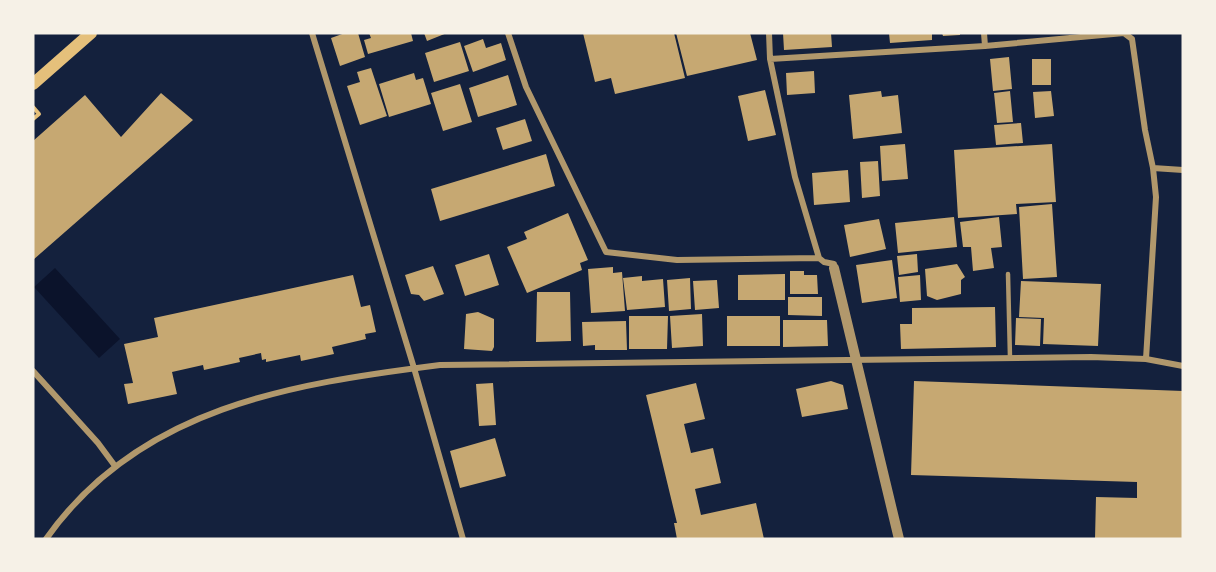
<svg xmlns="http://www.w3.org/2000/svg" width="1216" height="572" font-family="Poppins,sans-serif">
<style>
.water{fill:#0b132b}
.building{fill:#c6a872}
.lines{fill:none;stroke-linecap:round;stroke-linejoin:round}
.path{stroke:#e5c07b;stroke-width:4}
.service{stroke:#b1986c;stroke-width:4.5}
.minor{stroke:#b1986c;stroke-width:6}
.tertiary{stroke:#b1986c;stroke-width:10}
.secondary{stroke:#e5c07b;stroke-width:12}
</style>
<rect width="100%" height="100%" fill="#14213d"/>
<path class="water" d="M55 268 120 339 99 358 34 287Z"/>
<path class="building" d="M345 33H358L365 57 340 66 331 38Z
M369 33H411L413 41 368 54 364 40 371 38Z
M424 33H447L427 41Z
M583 33H674L685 78 615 94 611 78 595 82Z
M676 33H750L757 60 687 76Z
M783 33H831L832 47 784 50Z
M889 33H932V40L890 43Z
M942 33H960V35L943 36Z
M483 39 486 48 501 43 506 60 473 72 464 46Z
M460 42 469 71 434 82 425 53Z
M1009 57 1012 89 993 91 990 59Z
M1032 59H1051V85H1032Z
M371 68 387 116 360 125 347 86 360 82 357 72Z
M814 71 815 93 787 95 786 73Z
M414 73 416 80 423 78 431 104 389 117 379 84Z
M508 75 517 105 478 117 469 88Z
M460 84 472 122 443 131 431 93Z
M765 90 776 135 748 141 738 96Z
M881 91 882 97 898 95 902 133 853 139 849 95Z
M1010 91 1013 122 997 123 994 93Z
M1051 91 1054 116 1035 118 1033 92Z
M161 93 193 120 33 260V141L85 95 121 137Z
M525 119 532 141 503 150 496 128Z
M1021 123 1023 143 996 145 994 125Z
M905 144 908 179 882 181 880 146Z
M1052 144 1056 202 1016 204 1017 214 958 218 954 150Z
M546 154 555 186 440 221 431 189Z
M878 161 880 196 862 198 860 162Z
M848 170 850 202 814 205 812 173Z
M1052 204 1057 277 1023 279 1019 207Z
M568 213 588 260 580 263 582 270 527 293 507 247 527 239 524 232Z
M954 217 957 247 898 253 895 223Z
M999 217 1002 247 991 248 994 268 973 271 971 247H963L960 222Z
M879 219 886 249 850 257 844 225Z
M489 254 499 285 465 296 455 265Z
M917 254 918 272 899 275 897 256Z
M892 260 897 298 862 303 856 265Z
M957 264 965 277 961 280V294L937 300 927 296 925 269Z
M433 266 444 294 424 301 419 295 411 294 405 275Z
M613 267V273L622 272 625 311 591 313 588 269Z
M790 271H804V275H817L818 294H790Z
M785 274V300H738V275Z
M353 275 361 307 370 305 376 332 365 334 366 339 332 347 334 354 301 361 300 355 266 362V359L262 360 261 353 239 358 240 362 204 370 203 365 172 372 177 394 128 404 124 384 133 383 124 344 158 337 154 318Z
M920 275 921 300 900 302 898 277Z
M642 276V281L663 279 665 307 627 310 623 278Z
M690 278 691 309 669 311 667 280Z
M717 280 719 308 695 310 693 281Z
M1021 281 1101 284 1098 346 1043 344 1044 318 1019 317Z
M537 292H570L571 341 536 342Z
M788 297H822V316L788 315Z
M995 307 996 347 901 349 900 324H912V308Z
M478 312 494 319V347L492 351 464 349 466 314Z
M702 314 703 346 672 348 670 316Z
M629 316H668L667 349H629Z
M727 316H780V346H727Z
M1016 318 1041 319 1040 346 1015 345Z
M783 320H827L828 346 783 347Z
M626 321 627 350H595V345L583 346 582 322Z
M831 381 843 385 848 409 802 417 796 389Z
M914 381 1183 391V539H1095L1096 497 1137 498V482L911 475Z
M493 383 496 425 479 426 476 384Z
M696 383 705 419 684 424 691 453 713 448 721 483 695 489 701 515 756 503 764 539H677L674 523H677L646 395Z
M495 438 506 476 460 488 450 451Z"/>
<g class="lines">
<path class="path" d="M33 107 39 114 33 119"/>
<path class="service" d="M1008 274 1010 358"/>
<path class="minor" d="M312 33 414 368 463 539
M508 33 526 87 606 252 677 260 819 258
M769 33 770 59 795 177 819 258 824 262 834 264V268
M984 33 985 46
M1124 33 1132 39 1145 130 1153 168 1156 197 1146 359
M770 59 985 46 1124 33
M1153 168 1183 170
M33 371 98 443 115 466
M46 539C139 407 291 384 440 365L1091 357 1146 359 1183 366"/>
<path class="tertiary" d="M834 268 899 539"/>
<path class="secondary" d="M33 84 91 33"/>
</g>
<rect width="1216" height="572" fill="none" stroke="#f6f1e7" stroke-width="69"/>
</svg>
